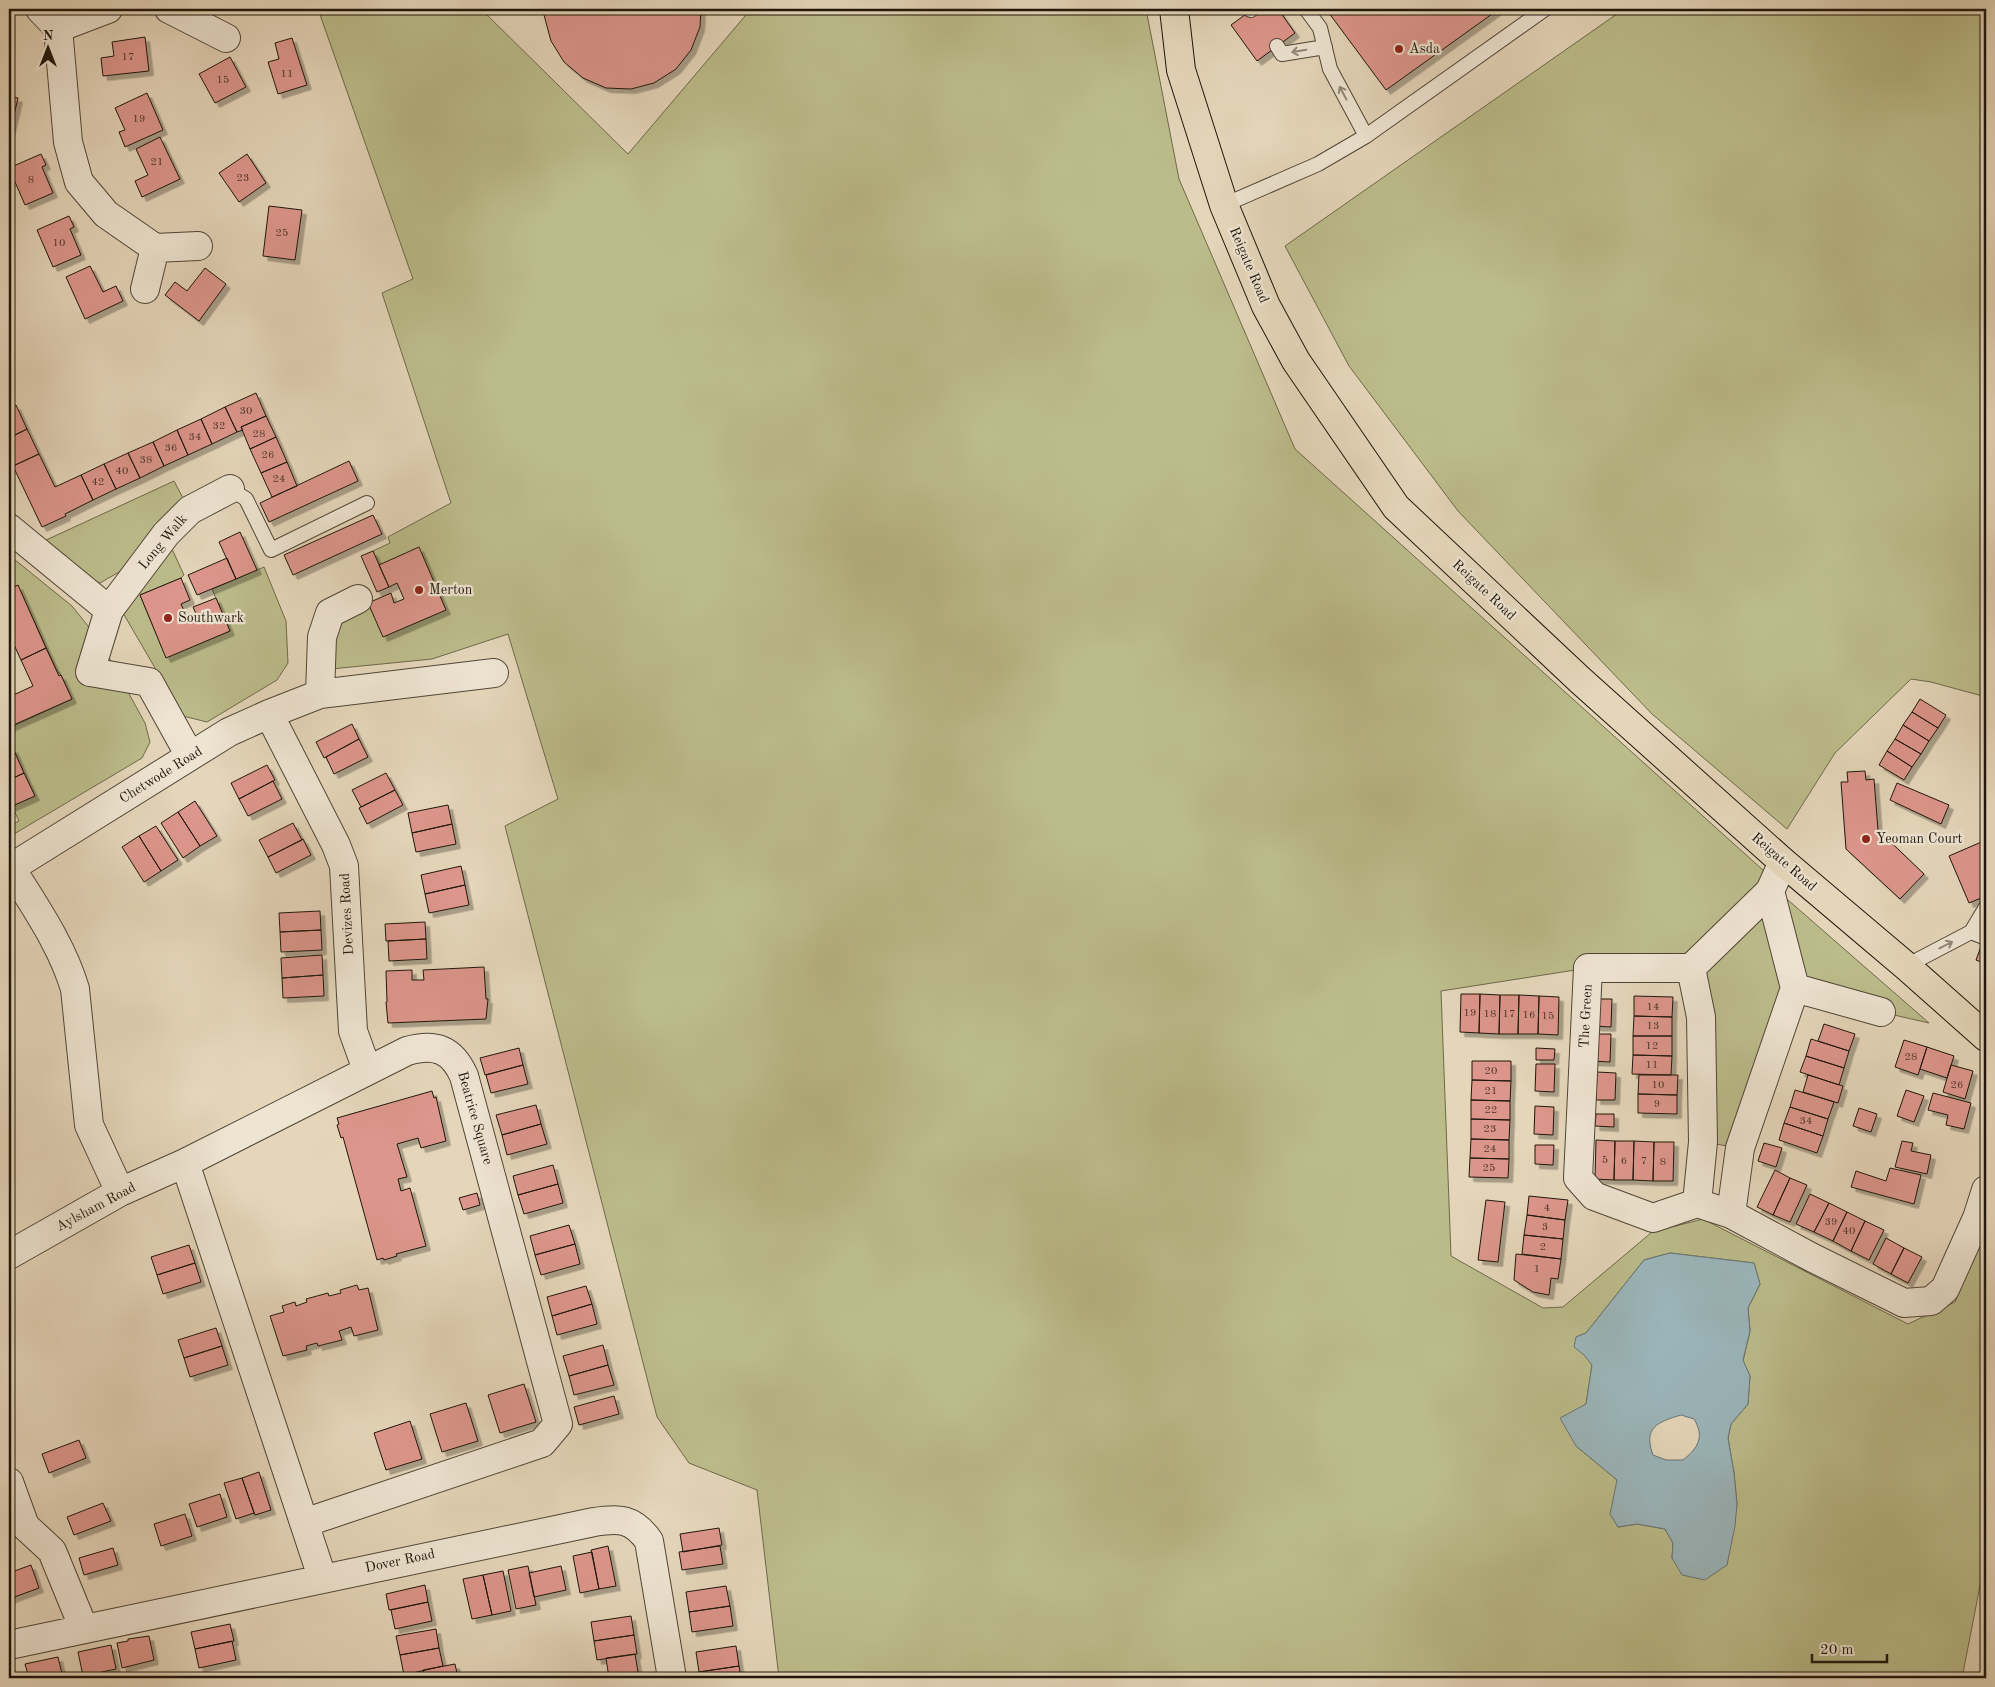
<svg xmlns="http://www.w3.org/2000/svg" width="1995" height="1687" font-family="'Old Standard TT',serif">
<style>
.green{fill:#bcbc8b;stroke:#6d694b;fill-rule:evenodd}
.water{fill:#9bb6bb;stroke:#697675;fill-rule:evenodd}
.building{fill:#dd968c;stroke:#1e160b;filter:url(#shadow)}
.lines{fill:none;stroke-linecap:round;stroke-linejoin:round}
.lane-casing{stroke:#504637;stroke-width:16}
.street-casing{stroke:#504637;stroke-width:30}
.highway-casing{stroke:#1e160b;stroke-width:30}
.lane{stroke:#eee4d2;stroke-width:14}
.street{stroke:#eee4d2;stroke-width:28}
.highway{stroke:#e5d6ba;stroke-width:28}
.oneway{stroke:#908778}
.poi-dot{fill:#8f2418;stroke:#eee4d2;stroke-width:2}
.labels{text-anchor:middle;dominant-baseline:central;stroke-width:4.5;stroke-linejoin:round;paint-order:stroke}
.number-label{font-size:11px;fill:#4e362b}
.poi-label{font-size:14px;fill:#1e160b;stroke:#eee4d2;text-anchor:start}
.street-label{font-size:14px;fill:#1e160b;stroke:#eee4d2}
</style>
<defs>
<filter id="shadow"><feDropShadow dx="4.5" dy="4.5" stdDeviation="0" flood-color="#0004"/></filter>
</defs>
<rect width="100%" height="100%" fill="#e5d6ba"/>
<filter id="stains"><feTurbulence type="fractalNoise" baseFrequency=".004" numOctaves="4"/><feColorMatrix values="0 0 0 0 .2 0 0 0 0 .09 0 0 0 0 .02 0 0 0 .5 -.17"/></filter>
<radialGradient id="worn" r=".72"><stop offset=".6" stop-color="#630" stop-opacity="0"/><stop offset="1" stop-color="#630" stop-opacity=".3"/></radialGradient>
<path class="green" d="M318 9H481L628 154 751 9H1146L1179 179 1295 449 1764 871 1770 891 1788 900 1929 1023 1881 1012 1795 988 1740 1148 1703 1142 1690 968H1588L1441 991 1451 1256 1543 1308 1563 1307 1652 1232 1703 1219 1908 1324 1955 1302 1986 1223V1555L1962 1678H779L757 1490 689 1463 657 1417 505 826 558 799 508 634 432 659 321 670 322 637 368 603 445 610 419 548 379 565 373 551 390 543 388 537 451 503 382 293 413 279ZM1670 1253 1754 1263 1760 1284 1748 1308 1750 1331 1743 1361 1750 1376 1748 1404 1731 1424 1728 1438 1734 1473 1737 1504 1732 1536 1672 1558 1673 1543 1665 1529 1637 1524 1618 1527 1617 1480 1576 1446 1586 1404 1592 1365 1576 1337 1586 1333 1644 1260Z
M1624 9H1986V697L1931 682 1911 679 1835 753 1787 829 1652 714 1458 511 1349 366 1285 246Z
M174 481 184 500 126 568 100 583 87 578 44 541Z
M172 549 184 575 181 578 140 595 166 657 230 631 212 589 264 567 286 621 288 663 277 680 207 722 183 716 123 613Z
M9 555 72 606 100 641 145 723 150 742 142 758 9 837V826L19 821 12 806 35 796 9 741V728L72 699 61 675 57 671 18 586 9 590Z"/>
<path class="water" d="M1670 1253 1754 1263 1760 1284 1748 1308 1750 1331 1743 1360 1750 1376 1748 1404 1731 1424 1728 1438 1734 1473 1737 1504 1735 1526 1727 1565 1705 1580 1682 1575 1672 1558 1673 1543 1665 1529 1637 1524 1618 1527 1610 1514 1617 1480 1576 1446 1560 1418 1586 1404 1592 1365 1584 1355 1574 1347 1576 1337 1586 1333 1644 1260ZM1681 1415 1694 1419C1705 1437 1698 1448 1683 1460H1666L1653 1455C1643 1428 1657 1422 1681 1415Z"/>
<path class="building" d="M545 9H701L700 27 691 50 676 69 654 83 631 89 606 88 583 78 564 62 551 41 544 15Z
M1253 9H1278L1295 33 1257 61 1231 25Z
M1326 9H1499L1386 90Z
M145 37 149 71 103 76 101 58 114 56 112 42Z
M292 38 307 85 278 94 268 62 279 59 275 43Z
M230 57 246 87 215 103 199 74Z
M147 93 163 130 125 147 119 132 125 130 115 108Z
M9 96 18 98 10 132 9 131Z
M160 137 180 179 142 197 135 181 148 175 136 149Z
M41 154 46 165 42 167 53 193 25 205 9 168Z
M247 154 266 183 239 202 219 173Z
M269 206 302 210 295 260 263 256Z
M69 216 74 227 70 229 81 255 53 267 37 230Z
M90 266 103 292 116 286 123 301 85 319 66 277Z
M205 268 226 284 199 321 165 295 175 282 187 291Z
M256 393 266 416 241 427 243 430 237 432 225 407Z
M16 405 27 429 9 438V409Z
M225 407 237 432 212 444 201 419Z
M266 416 276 437 250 449 241 427Z
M201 419 212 444 188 455 177 430Z
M27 429 39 454 13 466 9 455V438Z
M177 430 188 455 164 466 153 442Z
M276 437 287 462 261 473 250 449Z
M153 442 164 466 140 478 128 453Z
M128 453 140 478 116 489 104 464Z
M39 454 55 487 81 475 93 500 65 514 66 516 42 527 13 466Z
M349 461 358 481 269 522 260 503Z
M287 462 297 486 272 497 261 473Z
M104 464 116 489 93 500 81 475Z
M373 515 382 534 293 575 284 555Z
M240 532 257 570 236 579 219 542Z
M419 547 446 610 383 637 368 603 391 593 394 603 404 599 397 583 389 587 379 565Z
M373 551 389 587 377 592 361 556Z
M227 558 236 579 197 595 188 575Z
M181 578 190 600 181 604 188 620 197 616 193 607 216 598 230 631 166 658 140 595Z
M18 585 46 648 21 660 9 634V590Z
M46 648 59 676 61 675 72 699 9 727V697L33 686 21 660Z
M1920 699 1946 715 1938 728 1912 712Z
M1912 712 1938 728 1929 741 1903 725Z
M352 724 359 739 324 758 316 742Z
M1903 725 1929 741 1921 754 1895 739Z
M359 739 368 757 334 774 326 757Z
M1895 739 1921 754 1912 767 1887 751Z
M13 748 24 773 9 780V750Z
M1887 751 1912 767 1904 780 1879 765Z
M267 765 275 780 239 799 231 783Z
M1865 771 1866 780 1874 779 1878 830 1924 874 1900 899 1846 849 1841 782H1848L1847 772Z
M24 773 35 796 10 807 9 780Z
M386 773 395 790 361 807 352 790Z
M273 781 282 799 248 816 239 799Z
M1897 783 1949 805 1941 824 1890 800Z
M395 790 403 805 367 824 359 808Z
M195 801 217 836 200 846 178 812Z
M448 805 452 824 412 833 408 813Z
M178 812 200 846 183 858 161 823Z
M293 823 302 840 268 857 259 840Z
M452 824 456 844 416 852 412 833Z
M156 826 178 860 161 871 139 836Z
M139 836 161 871 144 882 122 847Z
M303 839 311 855 276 873 268 857Z
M1986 840V896L1969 903 1949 856Z
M461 866 465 885 425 894 421 875Z
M465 885 469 905 429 913 425 894Z
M320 911 321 930 280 932 279 913Z
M425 922 426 939 386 941 385 924Z
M321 930 322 950 281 952 280 932Z
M1986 933V964L1976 960Z
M426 939 427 959 389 961 388 941Z
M322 955 323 975 282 978 281 958Z
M484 967 486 999H488L486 1019 388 1023 386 1002H387L386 971 412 970V980H424L423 970Z
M323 975 324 996 283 998 282 978Z
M1461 994H1480L1479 1033 1460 1032Z
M1480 994 1500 995 1499 1034 1479 1033Z
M1500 995H1519L1518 1034H1499Z
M1519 995 1539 996 1538 1034H1518Z
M1539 996 1559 997 1558 1035 1538 1034Z
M1634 996 1673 997 1672 1017 1634 1016Z
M1593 999H1612L1611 1027 1592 1026Z
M1634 1016 1672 1017V1036H1633Z
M1824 1024 1855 1034 1849 1051 1818 1041Z
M1592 1034H1611L1610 1062 1591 1061Z
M1633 1036H1672V1056L1633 1055Z
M1811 1039 1849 1051 1844 1068 1806 1056Z
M1904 1040 1927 1047 1918 1075 1895 1067Z
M1927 1047 1954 1056 1947 1078 1920 1069Z
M519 1048 523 1065 485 1075 480 1058Z
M1536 1048 1555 1049 1554 1060H1536Z
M1633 1055 1672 1056 1671 1075 1632 1074Z
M1806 1056 1844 1068 1839 1085 1800 1072Z
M1472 1061H1511V1081L1472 1080Z
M1536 1064H1555L1554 1092 1535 1091Z
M523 1065 528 1084 491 1093 486 1075Z
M1951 1065 1973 1071 1965 1099 1943 1092Z
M1597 1072 1616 1073 1615 1100H1596Z
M1639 1075H1678L1677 1095 1638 1094Z
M1808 1075 1843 1086 1838 1103 1803 1092Z
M1472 1080 1511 1081 1510 1101 1471 1100Z
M1795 1090 1834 1102 1828 1119 1790 1107Z
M1906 1090 1924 1096 1914 1122 1897 1116Z
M432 1091 434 1098 436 1097 446 1141 421 1148 418 1138 397 1144 407 1177 398 1179 401 1191 410 1188 426 1246 396 1254 397 1256 384 1260 383 1258 377 1260 343 1137 341 1138 337 1125 339 1124 337 1118Z
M1933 1093 1971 1103 1964 1129 1946 1125 1948 1115 1928 1110Z
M1638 1094 1677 1095V1114L1638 1113Z
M1471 1100 1510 1101V1120L1471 1119Z
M536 1105 541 1124 502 1135 496 1115Z
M1535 1106 1554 1107 1553 1135 1534 1134Z
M1790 1107 1828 1119 1823 1136 1784 1123Z
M1859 1108 1877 1114 1871 1132 1853 1126Z
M1596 1114H1614V1127L1595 1126Z
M1471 1119 1510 1120 1509 1140 1471 1139Z
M1784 1123 1823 1136 1817 1153 1779 1140Z
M541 1124 547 1144 507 1155 502 1135Z
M1471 1139 1509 1140V1159L1470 1158Z
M1596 1140 1615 1141 1614 1180 1595 1179Z
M1615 1141H1634L1633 1180H1614Z
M1634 1141 1654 1142 1653 1181 1633 1180Z
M1902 1141 1913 1143 1911 1151 1931 1155 1927 1174 1895 1167Z
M1654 1142H1674L1673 1181H1653Z
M1764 1143 1782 1148 1776 1167 1758 1161Z
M1535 1145H1554L1553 1165 1535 1164Z
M1470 1158 1509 1159 1508 1178 1469 1177Z
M553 1165 558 1184 518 1195 513 1176Z
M1890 1168 1921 1175 1914 1204 1851 1187 1856 1171 1886 1181Z
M1775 1170 1790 1178 1773 1215 1757 1207Z
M1790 1178 1807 1185 1790 1222 1773 1215Z
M558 1184 563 1203 524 1214 518 1195Z
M477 1193 480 1205 463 1210 459 1198Z
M1810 1194 1829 1203 1814 1232 1796 1224Z
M1529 1196 1568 1200 1565 1220 1527 1215Z
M1486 1200 1505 1202 1498 1262 1478 1260Z
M1829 1203 1847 1212 1833 1241 1814 1232Z
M1847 1212 1865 1221 1851 1251 1833 1241Z
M1527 1215 1565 1220 1563 1239 1524 1235Z
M1865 1221 1884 1230 1869 1260 1851 1251Z
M569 1225 575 1244 535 1255 530 1236Z
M1524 1235 1563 1239 1561 1259 1522 1254Z
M1886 1238 1904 1248 1891 1274 1873 1264Z
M575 1244 580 1264 541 1275 535 1255Z
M189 1245 195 1263 157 1275 151 1257Z
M1904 1248 1922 1257 1908 1283 1891 1274Z
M1516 1254 1561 1259 1558 1279 1551 1278 1549 1295 1533 1292 1514 1280Z
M195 1263 201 1282 163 1294 157 1275Z
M357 1285 359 1290 368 1288 378 1330 354 1336 351 1327 339 1331 342 1340 318 1346 317 1343 306 1346 307 1350 283 1356 270 1316 284 1312 282 1306 295 1302 296 1306 307 1302 306 1299 328 1293 329 1296 341 1293 340 1290Z
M586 1286 592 1304 552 1316 547 1297Z
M592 1304 597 1324 557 1335 552 1316Z
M216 1328 222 1346 184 1358 178 1340Z
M603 1345 608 1365 569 1376 563 1356Z
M222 1346 228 1365 190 1377 184 1358Z
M608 1365 614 1385 574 1395 569 1376Z
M524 1384 536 1422 500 1433 488 1395Z
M614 1396 619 1414 579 1425 574 1407Z
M466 1403 478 1441 442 1452 430 1414Z
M410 1421 422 1459 386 1470 374 1433Z
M79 1440 86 1458 49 1473 42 1454Z
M259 1472 271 1510 255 1515 242 1478Z
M242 1478 254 1513 236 1519 224 1483Z
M220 1494 227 1517 197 1527 189 1504Z
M103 1503 111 1521 74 1535 67 1517Z
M185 1514 192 1536 161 1546 154 1524Z
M719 1528 722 1545 683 1552 680 1534Z
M608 1546 616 1586 599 1589 591 1550Z
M720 1546 723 1564 682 1570 679 1552Z
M113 1548 118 1565 84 1575 79 1558Z
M592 1552 599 1589 580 1593 573 1556Z
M31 1565 39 1588 9 1599V1573Z
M528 1566 536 1605 516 1609 508 1570Z
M561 1566 566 1590 534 1597 529 1573Z
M503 1571 511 1611 492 1615 483 1575Z
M483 1575 492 1615 472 1619 463 1579Z
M425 1585 428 1602 389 1610 386 1594Z
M726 1586 730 1606 689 1612 686 1592Z
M428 1602 432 1621 395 1629 391 1610Z
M730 1606 733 1626 692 1632 689 1612Z
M631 1616 634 1635 594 1641 591 1622Z
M230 1624 234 1641 195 1649 191 1632Z
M436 1629 439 1648 400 1655 396 1636Z
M634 1635 637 1654 597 1660 594 1641Z
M149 1636 154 1660 122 1668 117 1643 128 1641V1639Z
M232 1641 236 1660 199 1668 195 1649Z
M111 1645 116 1669 83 1676 78 1652Z
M736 1646 739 1666 699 1672 696 1652Z
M439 1648 443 1666 404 1675 400 1655Z
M635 1654 639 1678H609L606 1658Z
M58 1657 63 1678H29L25 1664Z
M455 1664 458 1678H425L423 1670Z
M739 1666 741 1678H700L699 1672Z"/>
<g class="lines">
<g class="lane-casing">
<path id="lane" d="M1249 9 1251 10
M1306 9 1320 28 1330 69 1366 136
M1277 46 1282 54 1325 47
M1224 205 1318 164 1366 136 1545 9
M230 489 246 499 271 550 367 503
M1971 932 1986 907
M1906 966 1971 932 1986 938"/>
</g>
<g class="street-casing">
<path id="street" d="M40 9 58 28 68 142 79 182 106 214 155 248 198 246
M169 9 226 38
M58 28 108 9
M145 289 155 248
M9 528 109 610 90 672 149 682 190 756
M109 610 166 534 190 510 230 489
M320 694 322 637 330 613 358 599
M269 714 336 845 344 866 353 1031 367 1070
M11 868C35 907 62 945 75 989L89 1125 120 1192
M9 869 229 732 269 714 320 694 494 673
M1691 968 1770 891
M1795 988 1881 1012
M1697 1203 1703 1142 1701 1017 1691 968H1588L1578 1178 1594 1196 1653 1218 1697 1203 1731 1214 1811 1257 1904 1303 1931 1301 1945 1289 1977 1218 1986 1190
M1731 1214 1740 1148 1795 988 1770 891 1783 862
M9 1255 120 1192 185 1163
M9 1482 25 1526 52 1551 84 1629
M304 1523 542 1443 558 1424 464 1076C452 1049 435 1043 407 1051L185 1163 322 1577
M9 1645 594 1522C619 1518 633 1518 649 1541L672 1678"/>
</g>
<g class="highway-casing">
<path id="highway" d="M1174 9 1181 70 1224 205 1266 306 1296 361 1396 507 1580 680 1783 862 1906 966 1986 1037"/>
</g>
<use href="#lane" class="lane"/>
<use href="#street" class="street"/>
<use href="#highway" class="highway"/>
</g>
<defs><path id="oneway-shaft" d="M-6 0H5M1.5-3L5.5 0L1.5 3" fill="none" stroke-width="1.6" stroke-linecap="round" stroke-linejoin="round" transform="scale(1.25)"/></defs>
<g class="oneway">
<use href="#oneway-shaft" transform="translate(1299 51) rotate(170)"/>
<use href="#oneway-shaft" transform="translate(1343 93) rotate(-118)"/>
<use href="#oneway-shaft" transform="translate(1946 945) rotate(-27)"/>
</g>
<g class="poi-dot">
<circle cx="1399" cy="49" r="5"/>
<circle cx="419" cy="590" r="5"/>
<circle cx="168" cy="618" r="5"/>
<circle cx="1866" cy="839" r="5"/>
</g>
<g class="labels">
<g class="number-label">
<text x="128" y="57">17</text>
<text x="287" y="74">11</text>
<text x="223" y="80">15</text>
<text x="139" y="119">19</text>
<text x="157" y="162">21</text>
<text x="243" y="178">23</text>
<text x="31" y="180">8</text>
<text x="282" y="233">25</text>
<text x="59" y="243">10</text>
<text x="246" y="411">30</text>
<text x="219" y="426">32</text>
<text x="259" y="434">28</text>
<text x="195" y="437">34</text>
<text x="171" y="448">36</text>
<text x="268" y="455">26</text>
<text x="146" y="460">38</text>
<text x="122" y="471">40</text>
<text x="279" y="479">24</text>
<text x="98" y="482">42</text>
<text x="1653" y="1007">14</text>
<text x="1470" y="1013">19</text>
<text x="1490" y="1014">18</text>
<text x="1509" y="1014">17</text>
<text x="1529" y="1015">16</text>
<text x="1548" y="1016">15</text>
<text x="1653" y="1026">13</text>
<text x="1652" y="1046">12</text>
<text x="1911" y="1057">28</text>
<text x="1652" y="1065">11</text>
<text x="1491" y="1071">20</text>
<text x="1658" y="1085">10</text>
<text x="1957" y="1085">26</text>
<text x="1491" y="1091">21</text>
<text x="1657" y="1104">9</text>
<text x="1491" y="1110">22</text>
<text x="1806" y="1121">34</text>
<text x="1490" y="1129">23</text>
<text x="1490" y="1149">24</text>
<text x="1605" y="1160">5</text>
<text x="1624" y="1161">6</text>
<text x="1644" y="1161">7</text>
<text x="1663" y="1162">8</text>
<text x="1489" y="1168">25</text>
<text x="1547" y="1208">4</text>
<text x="1831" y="1222">39</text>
<text x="1545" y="1227">3</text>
<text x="1849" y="1231">40</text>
<text x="1543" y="1247">2</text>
<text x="1537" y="1269">1</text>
</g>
<g class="poi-label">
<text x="1409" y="49">Asda</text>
<text x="429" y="590">Merton</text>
<text x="178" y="618">Southwark</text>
<text x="1876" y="839">Yeoman Court</text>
</g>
<g class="street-label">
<text transform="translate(1249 265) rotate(67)">Reigate Road</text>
<text transform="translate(163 542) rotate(-50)">Long Walk</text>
<text transform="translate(1484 590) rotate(43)">Reigate Road</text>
<text transform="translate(161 775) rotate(-32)">Chetwode Road</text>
<text transform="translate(1784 862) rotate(41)">Reigate Road</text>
<text transform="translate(347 914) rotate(-93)">Devizes Road</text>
<text transform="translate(1586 1016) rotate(-87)">The Green</text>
<text transform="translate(475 1118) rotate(74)">Beatrice Square</text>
<text transform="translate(96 1207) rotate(-28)">Aylsham Road</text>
<text transform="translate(400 1561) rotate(-12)">Dover Road</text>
</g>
</g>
<rect width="1995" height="1687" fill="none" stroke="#e5d6ba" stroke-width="30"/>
<rect x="10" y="10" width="1975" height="1667" fill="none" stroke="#1e160b" stroke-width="2.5"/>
<rect x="15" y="15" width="1965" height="1657" fill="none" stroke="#1e160b"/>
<g transform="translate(48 48)" stroke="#eee4d2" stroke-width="4" paint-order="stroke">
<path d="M0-4L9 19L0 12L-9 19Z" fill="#1e160b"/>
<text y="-8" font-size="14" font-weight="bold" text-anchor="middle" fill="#1e160b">N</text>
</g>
<path d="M1812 1654v8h75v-8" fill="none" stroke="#1e160b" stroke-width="2.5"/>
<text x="1820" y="1654" font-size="15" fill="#1e160b" stroke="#eee4d2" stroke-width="4" paint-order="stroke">20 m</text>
<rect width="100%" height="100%" filter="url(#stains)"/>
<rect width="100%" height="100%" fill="url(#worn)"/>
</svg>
